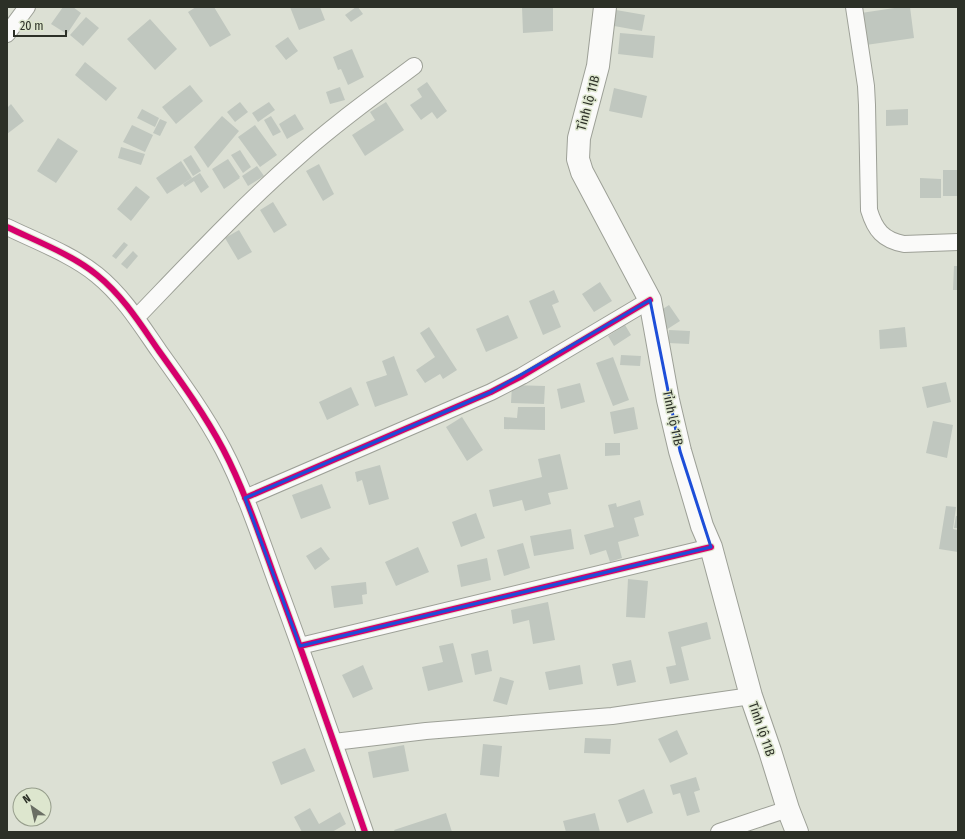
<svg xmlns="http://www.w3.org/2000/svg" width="965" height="839" font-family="'Fira Sans Condensed',sans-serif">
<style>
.building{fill:#c0c7bf}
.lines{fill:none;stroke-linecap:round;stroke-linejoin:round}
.minor-casing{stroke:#9da097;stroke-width:18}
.secondary-casing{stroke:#9da097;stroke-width:24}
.minor{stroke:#fafaf9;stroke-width:16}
.secondary{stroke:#fafaf9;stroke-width:22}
.cycleway-casing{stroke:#dde6ce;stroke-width:8}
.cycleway{stroke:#d6006c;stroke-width:6}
.marked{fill:none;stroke:#1d4ed8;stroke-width:3;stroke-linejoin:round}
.labels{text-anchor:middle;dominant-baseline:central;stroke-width:3;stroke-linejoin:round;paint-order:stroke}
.street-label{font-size:13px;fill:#2c3027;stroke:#dde6ce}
</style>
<rect width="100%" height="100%" fill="#dce0d4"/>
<path class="building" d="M63 7H73L81 13 67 34 51 24Z
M196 7H214L231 35 210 47 188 12Z
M290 7H320L325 20 299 30Z
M356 7H358L363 14 351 22 345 15Z
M522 7H553V31L523 33Z
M901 7H910L914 38 866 45 861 13Z
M616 10 645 15 642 31 614 26Z
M86 17 99 28 83 46 70 35Z
M150 19 177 49 155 70 127 39Z
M620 33 655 36 653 58 618 54Z
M288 37 298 51 286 60 275 46Z
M352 49 364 77 348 85 341 69 338 70 333 57Z
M85 62 117 88 106 101 75 75Z
M427 82 447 111 437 119 432 112 421 120 410 105 422 97 417 89Z
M190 85 203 101 176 124 162 107Z
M340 87 345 100 330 104 326 92Z
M614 88 647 96 642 118 609 111Z
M240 102 248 112 235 122 227 112Z
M269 102 275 110 258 122 252 113Z
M386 102 404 130 365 156 352 135 375 120 370 112Z
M11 104 24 121 7 134V108Z
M142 109 159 118 155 127 137 118Z
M908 109V125L886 126V110Z
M295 114 304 129 287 139 279 124Z
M222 116 239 131 208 168 194 147Z
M271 116 281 132 273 136 264 120Z
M160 119 167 122 160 136 153 133Z
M132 125 153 135 145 152 123 142Z
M255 125 277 155 260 167 238 137Z
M58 138 78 151 56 183 37 171Z
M121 147 145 154 141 165 118 158Z
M240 150 251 167 243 173 231 155Z
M191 155 201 171 193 176 183 160Z
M228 159 240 177H239L240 178 224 189 212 169Z
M181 161 192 178 167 194 156 178Z
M319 164 334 194 323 201 306 171Z
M257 166 264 176 248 186 242 176Z
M943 170H958V196H943Z
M200 173 209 187 201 193 194 181 185 187 183 184Z
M920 178 941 179V198H920Z
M136 186 150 197 131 221 117 209Z
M273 202 287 225 274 233 260 210Z
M239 230 252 252 238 260 225 238Z
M124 242 128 245 116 259 112 256Z
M133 251 138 256 127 269 121 264Z
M954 266H958V290H953Z
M600 282 612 301 594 312 582 294Z
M554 290 559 302 552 305 561 327 543 335 529 301Z
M669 305 680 321 666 330 655 314Z
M508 315 518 338 486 352 476 329Z
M625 325 631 335 614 346 608 336Z
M429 327 457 370 443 379 440 374 425 383 416 370 435 357 420 333Z
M905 327 907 347 880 349 879 330Z
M669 330 690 331 689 344 668 343Z
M621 355 641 356 640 366 620 365Z
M394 356 408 395 375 407 366 382 387 375 382 361Z
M613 357 629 400 613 406 596 363Z
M946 382 951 402 927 408 922 387Z
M580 383 585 402 561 409 557 389Z
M512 385 545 386 544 404 511 403Z
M351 387 359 405 327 420 319 402Z
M518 407H545V430L504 429V417L517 418Z
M634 407 638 429 614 434 610 412Z
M462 417 483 450 467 461 446 427Z
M933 421 953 425 947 458 926 453Z
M605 443H620V455L605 456Z
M560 454 568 489 548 493 551 504 525 511 522 500 493 507 489 490 542 477 538 459Z
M380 465 389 499 369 505 362 480 357 482 355 472Z
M322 484 331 508 301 519 292 495Z
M640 500 644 515 634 518 639 536 618 542 622 558 610 562 606 550 590 555 584 535 614 527 608 505 616 503 617 507Z
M946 506 956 507 953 529 958 530V552L939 549Z
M476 513 485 538 461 547 452 522Z
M956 516H958V528H954Z
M571 529 574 549 534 556 530 536Z
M523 543 530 568 504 576 497 550Z
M321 547 330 559 315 570 306 556Z
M418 547 429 572 396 586 385 562Z
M487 558 491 580 461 587 457 565Z
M628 579 648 581 645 618 626 617Z
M366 582 367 594 362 595 363 604 334 608 331 586Z
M548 602 555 640 533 644 529 620 513 624 511 610Z
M707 622 711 639 681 647 689 680 670 684 666 667 676 665 668 632Z
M453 643 463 682 428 691 422 667 443 662 439 646Z
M488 650 492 671 475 675 471 654Z
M631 660 636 682 617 686 612 664Z
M363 665 373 689 353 698 342 675Z
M580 665 583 684 549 690 545 672Z
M500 677 514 681 507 705 493 701Z
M677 730 688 754 670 763 658 739Z
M585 738 611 739 610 754 584 753Z
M483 744 502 746 499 777 480 775Z
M404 745 409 771 373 778 368 752Z
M305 748 315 771 281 785 272 762Z
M696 777 700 790 694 792 700 812 687 816 680 793 673 795 670 785Z
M644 789 653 813 627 823 618 800Z
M310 808 319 824 340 812 346 824 332 832H302L294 817Z
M446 813 452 832H395L394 830Z
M595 813 600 832H566L563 821Z"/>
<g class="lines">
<g class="minor-casing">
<path id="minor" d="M854 7 866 86 867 105 869 210C875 230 883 240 904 244L958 242
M7 34 27 7
M7 227C36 241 73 255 97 275 123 296 141 325 159 351 182 383 205 415 223 449 245 491 260 537 276 581 307 664 336 748 365 832
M136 318C188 264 240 208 297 158 333 125 374 96 414 66
M245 498 491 392 522 376 650 300
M300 646 711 547
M334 742 426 731 612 716 751 696
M719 832 788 809"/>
</g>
<g class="secondary-casing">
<path id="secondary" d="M605 7 598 66 579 138 578 159 582 172 650 300 668 400 680 451 702 526 711 547 751 696 770 751 788 809 797 832"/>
</g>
<use href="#minor" class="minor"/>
<use href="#secondary" class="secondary"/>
<g class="cycleway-casing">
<path id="cycleway" d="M7 227C36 241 73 255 97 275 123 296 141 325 159 351 182 383 205 415 223 449 245 491 260 537 276 581 307 664 336 748 365 832
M245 498 491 392 522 376 650 300
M300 646 711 547"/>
</g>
<use href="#cycleway" class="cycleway"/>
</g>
<path class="marked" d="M650 300 680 451 711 547 300 646 245 498 491 392Z"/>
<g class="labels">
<g class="street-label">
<text transform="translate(588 103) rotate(-75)">Tỉnh lộ 11B</text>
<text transform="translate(673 418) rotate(78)">Tỉnh lộ 11B</text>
<text transform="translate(762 729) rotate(71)">Tỉnh lộ 11B</text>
</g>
</g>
<rect width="965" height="839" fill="none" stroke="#2c3027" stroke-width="16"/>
<g transform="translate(32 807) rotate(326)"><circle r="19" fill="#dde6ce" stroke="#969d8b"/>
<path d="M0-3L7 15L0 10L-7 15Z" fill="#6a6e64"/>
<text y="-6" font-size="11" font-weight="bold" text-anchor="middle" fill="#2c3027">N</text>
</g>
<path d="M14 30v6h52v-6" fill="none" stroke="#2c3027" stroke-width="2"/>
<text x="20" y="30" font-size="12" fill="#2c3027" stroke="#dde6ce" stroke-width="3" paint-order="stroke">20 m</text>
</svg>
